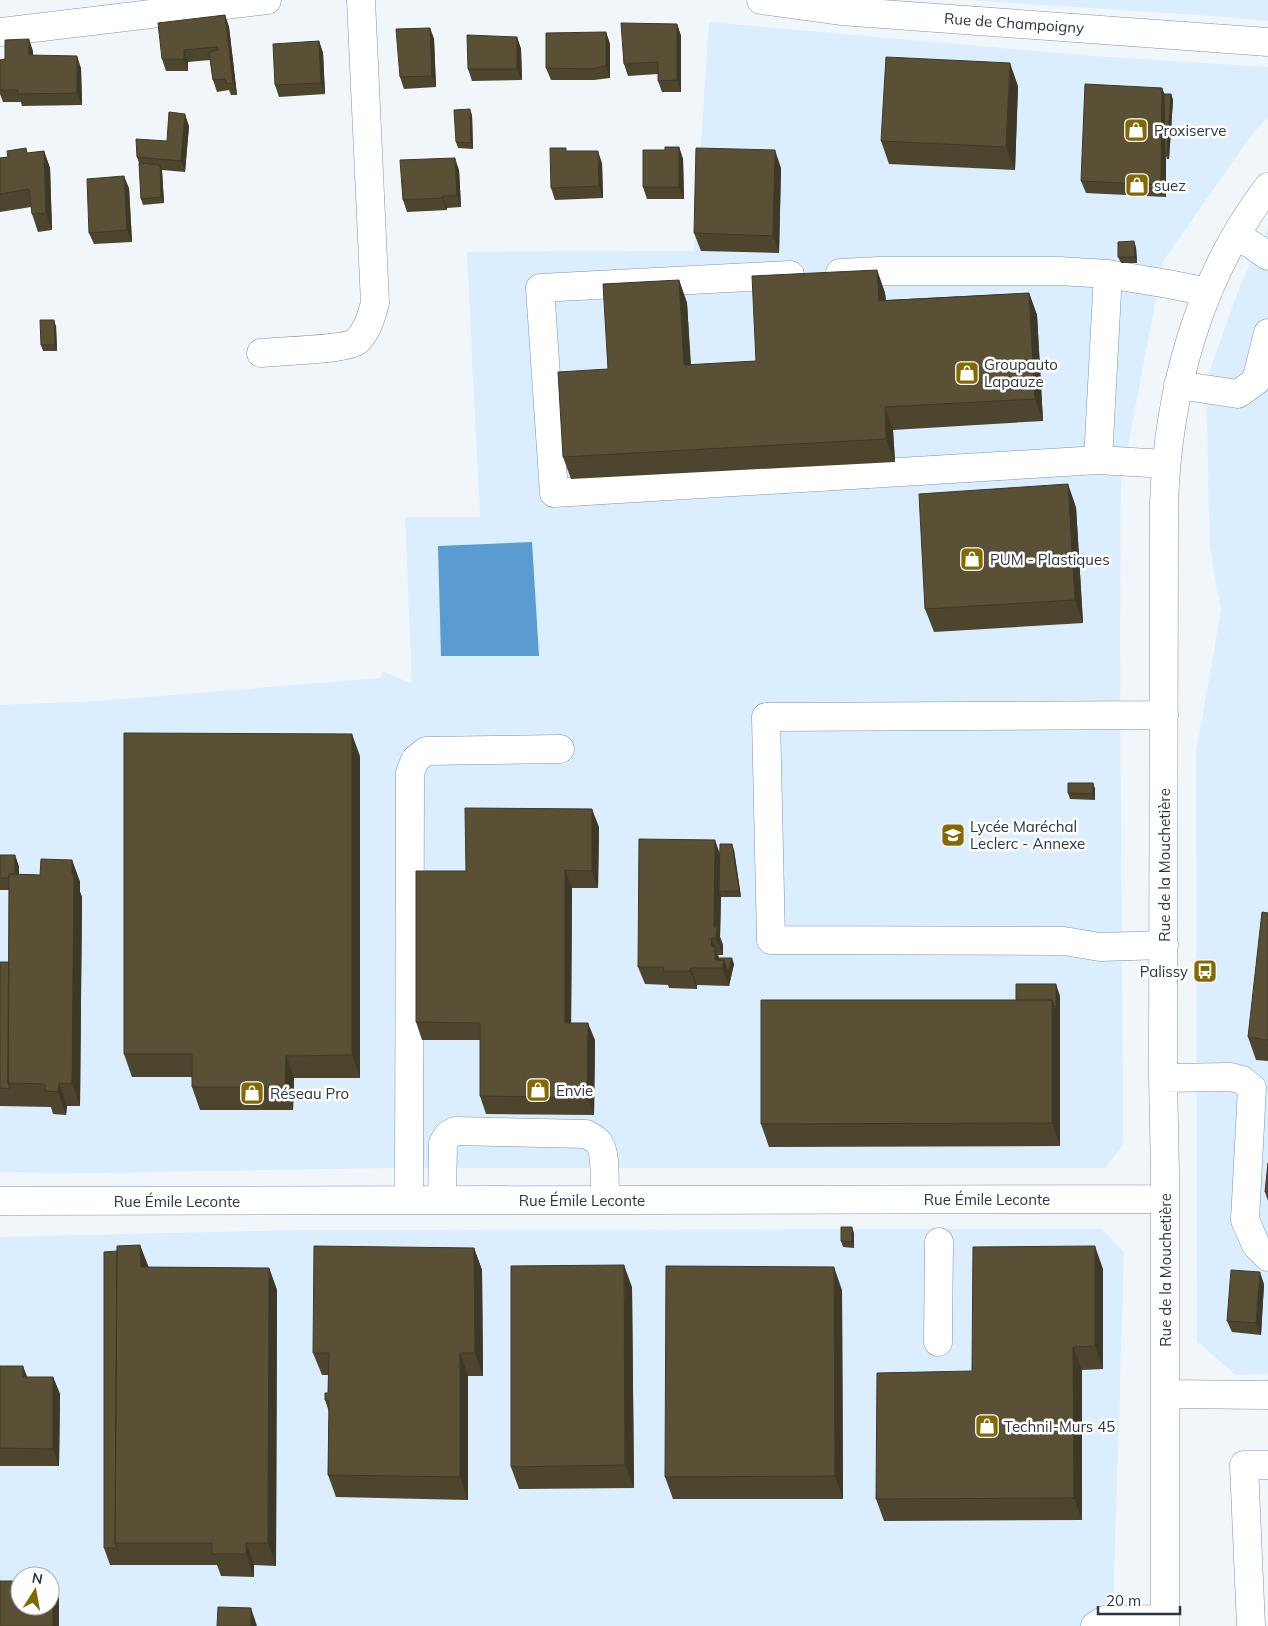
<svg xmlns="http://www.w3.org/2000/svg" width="1268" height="1626" font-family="Mulish,sans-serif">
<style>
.built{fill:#daeeff;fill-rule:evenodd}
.water{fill:#5a9cd1}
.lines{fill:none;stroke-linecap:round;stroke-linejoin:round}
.minor-casing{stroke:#7c94a9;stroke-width:29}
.minor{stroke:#fff;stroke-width:28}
.wall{fill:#4d452e}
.shaded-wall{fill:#3e3826}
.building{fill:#595036;stroke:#3e3826}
.labels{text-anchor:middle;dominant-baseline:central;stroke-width:5;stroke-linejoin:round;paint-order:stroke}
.street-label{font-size:15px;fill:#2b363e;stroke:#fff}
.poi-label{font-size:15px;fill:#2b363e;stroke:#fff;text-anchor:start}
</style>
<rect width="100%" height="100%" fill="#f1f6fa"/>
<path class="built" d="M966 0H1268V21L1213 16Z
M709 22 1091 56 1268 67V118L1253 133 1163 261 1121 483 1120 636 1123 1145 1105 1168H390L93 1173 0 1172V705L98 701 381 678 382 671 412 684 405 517H480L467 252 694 251Z
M1268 228V1374L1236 1375 1197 1341 1196 754 1221 610 1210 547 1206 381 1241 283Z
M1102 1229 1124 1253 1114 1579V1626H0V1237L299 1230ZM20 1576H50V1606H20Z"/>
<path class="water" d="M532 542 539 656H441L438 546Z"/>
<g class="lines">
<g class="minor-casing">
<path id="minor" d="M761 0 841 11 1268 42
M0 32 267 0
M1237 235 1268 256
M840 273 880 271H1059L1108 274
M790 275 540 288 554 493 1098 460
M261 353C278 351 346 350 357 341 368 330 371 317 375 303L361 0
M1178 385 1238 394 1256 381 1268 333
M1166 464 1098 460 1108 274 1168 284 1208 292
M1164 715 766 717 771 940 1064 941 1100 947 1164 945
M1163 1078 1231 1077 1242 1080 1252 1088 1245 1220 1256 1245 1268 1257
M409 1200 410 773 415 760 426 751 560 749
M442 1200 443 1143 448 1135 455 1131 586 1134C591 1137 595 1138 599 1143 607 1154 604 1186 605 1200
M0 1201 1164 1199
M938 1342 939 1242
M1165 1394 1268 1395
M1095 1626 1105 1620 1165 1619
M1165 1626V1173L1163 1078 1164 504C1168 392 1198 278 1268 187
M1251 1626 1244 1465H1268"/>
</g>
<use href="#minor" class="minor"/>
</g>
<path class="wall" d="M225 15 229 27 237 95H231L229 90 217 92 213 80 210 60 188 62V71H166L162 59Z
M677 24 681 36V92H662L658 81V74L628 76 624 64Z
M430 28 434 39 436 87 404 89 400 77Z
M606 32 610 44V78L594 80H551L546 68Z
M517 37 521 49 522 80 472 81 468 69Z
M319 41 323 53 325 94 279 97 275 85Z
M33 51V55L81 68 82 105 22 106 21 102H3L0 94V60Z
M1018 86 1015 170 889 164 881 141Z
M1162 88 1164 94H1171L1173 100 1169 159H1167L1166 156V197L1086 193 1081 181Z
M472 115 473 149 458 148 456 142Z
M189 126 185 172 162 170 164 203 143 205 141 199 139 163 137 157 167 141Z
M679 147 683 159 684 199H647L643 187 665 150Z
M44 151 50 168 52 230 38 232 32 214 31 207 0 212V158Z
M602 163 603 198 555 200 551 188Z
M781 168 779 253 701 251 694 233Z
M459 170 461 207 447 208V210L407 212 403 200Z
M129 188 132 242 94 244 89 233Z
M1136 247 1137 263H1121L1118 257Z
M877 270 885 293 886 300 1029 293 1037 315 1043 421 893 430 895 462 571 479 563 457 608 369 679 280 687 303 691 365 756 361Z
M56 326 57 351H43L41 345Z
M1076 507 1083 623 934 632 925 609Z
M360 756V1078H294L293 1110H200L192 1087V1077H132L124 1054Z
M1093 783 1095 789V800L1070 799 1068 793Z
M599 827 598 888H572L571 1023 595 1040 594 1115 486 1114 480 1096V1040H422L416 1022 466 871Z
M734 850 741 897H721V895L720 937 723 945V955H718L719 958 734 964 729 986 697 985V989L669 988 668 985 645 984 638 967 719 853Z
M0 855H15L19 867V874L40 875 72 860 80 882V892L82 897 80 1106H67L66 1115 53 1114 51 1107 0 1106V962H9V890H0Z
M1268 913V1061L1256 1060 1248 1037Z
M1060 996V1146L769 1147 761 1124 1016 1000Z
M1268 1163V1201L1265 1192Z
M854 1233V1248L843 1247 841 1241Z
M140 1245 148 1267 269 1268 277 1290 276 1566 254 1565V1577L221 1576 217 1565H110L104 1548 117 1251Z
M474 1248 482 1270 483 1376H468V1500L336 1497 328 1475 329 1412 325 1400 328 1393 329 1375H322L313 1353Z
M1103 1269V1369L1082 1370V1520L884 1521 876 1499 972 1371Z
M1264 1284 1261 1335 1232 1332 1227 1321Z
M632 1287 634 1488 519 1489 511 1467Z
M842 1290 843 1499H673L665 1477Z
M0 1366 27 1377H53L60 1394 59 1466H0Z"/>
<path class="shaded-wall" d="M225 15 229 27 237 95 233 83Z
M677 24 681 36V92L677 80Z
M430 28 434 39 436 87 432 76Z
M606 32 610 44V78L606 66Z
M517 37 521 49 522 80 517 69Z
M29 39 33 51V67L29 55Z
M319 41 323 53 325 94 321 83Z
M184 50 188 62V71L184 59Z
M77 56 81 68 82 105 77 93Z
M1010 63 1018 86 1015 170 1006 147Z
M1162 88 1167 100 1165 153 1166 156V197L1161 185Z
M1171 94 1173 100 1169 159 1167 153Z
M470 109 472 115 473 149 471 143Z
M185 114 189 126 185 172 181 161Z
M679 147 683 159 684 199 679 187Z
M775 150 781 168 779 253 773 236Z
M44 151 50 168 52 230 46 213Z
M598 151 602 163 603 198 599 186Z
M455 158 459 170 461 207 457 195Z
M160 165 162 171 164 203 161 197Z
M124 176 129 188 132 242 127 230Z
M442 196 447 208V210L442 198Z
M1134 241 1136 247 1137 263 1135 257Z
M877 270 885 293 887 323 879 301Z
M679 280 687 303 692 388 684 365Z
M1029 293 1037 315 1043 421 1035 399Z
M54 320 56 326 57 351 55 345Z
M885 407 893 430 895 462 886 439Z
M1068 484 1076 507 1083 623 1075 600Z
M352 734 360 756V1078L352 1055Z
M1093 783 1095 789V800L1093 794Z
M592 809 599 827 598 888 592 871Z
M715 840 721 857 719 891 721 895 720 937 723 945V955L716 938 714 927Z
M732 844 734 850 741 897 739 891Z
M15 855 19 867V890L15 878Z
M72 860 80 882V892L82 897 80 1106 72 1084Z
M565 870 572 888 571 1041 565 1023Z
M711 938 715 947 721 964 715 960 712 946Z
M732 958 734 964 729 986 722 968 724 960Z
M691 968 697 985V989L690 971Z
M1056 984 1060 996V1146L1052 1123V1000Z
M588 1023 595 1040 594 1115 587 1098Z
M286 1056 294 1078 293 1110 285 1087Z
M59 1083 67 1106 66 1115 58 1092Z
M852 1227 854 1233V1248L852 1242Z
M140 1245 149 1268 141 1267Z
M1095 1246 1103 1269V1369L1095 1346Z
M474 1248 482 1270 483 1376 475 1353Z
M624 1265 632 1287 634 1488 625 1465Z
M834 1267 842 1290 843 1499 835 1476Z
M269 1268 277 1290 276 1566 268 1543Z
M1260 1272 1264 1284 1261 1335 1256 1323Z
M1073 1347 1082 1370V1520L1074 1498Z
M460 1353 468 1376V1500L460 1477Z
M23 1366 30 1384 23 1377Z
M53 1377 60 1394 59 1466 53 1449Z
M246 1543 254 1565V1577L246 1554Z
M53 1581 59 1598V1626H53Z
M251 1608 257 1626H251Z"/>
<path class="building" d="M225 15 233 83 227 84 225 79 213 80 209 52 218 50 217 47 184 50V59H162L158 23Z
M621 23 677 24V80L658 81V62L624 64Z
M430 28 432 76 400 77 396 29Z
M606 32V66L590 69 546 68V33Z
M467 35 517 37V69H468Z
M29 39V55L77 56V93L18 94V90H0V60L5 59V40Z
M319 41 321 83 275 85 273 44Z
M886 57 1010 63 1006 147 881 141Z
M1085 84 1162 88 1161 185 1081 181Z
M1164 94H1171L1167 153H1165Z
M470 109 471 143 456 142 454 110Z
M169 112 185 114 181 161 137 157 136 139 167 141Z
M665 147H679V187H643V150H665Z
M26 148 27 153 44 151 46 213 32 214 29 189 0 194V158L8 157 7 151Z
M550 148H566V151H598L599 186 551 188Z
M696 148 775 150 773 236 694 233Z
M455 158 457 195 442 196V198L403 200 400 160Z
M139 163 160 165 161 197 141 199Z
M124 176 127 230 89 233 87 179Z
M1134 241 1135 257H1118V242Z
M877 270 879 301 1029 293 1035 399 885 407 886 439 563 457 558 372 608 369 603 284 679 280 684 365 756 361 752 276Z
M40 320H54L55 345H41Z
M1068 484 1075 600 925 609 919 494Z
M124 733 352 734V1055L286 1056 285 1087H192V1054H124Z
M1068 783H1093V794L1068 793Z
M465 808 592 809V871L565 870V1023H588L587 1098 480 1096V1023L416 1022V871H466Z
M639 839 715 840 714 927H717L716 938H711L712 946 715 947V960H724L722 968H691L690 971H663L664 967H638Z
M720 844H732L739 891H719Z
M0 855H15V874H9V878H0Z
M41 859 72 860V874H74L72 1084 59 1083 58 1092 45 1091V1084L8 1083 9 874 40 875Z
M1262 912 1268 913V1040L1248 1037Z
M719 958H732L728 972 724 960H719Z
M0 962H9L8 1083 10 1089 0 1088Z
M1016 984H1056V1011L1052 1000H1016Z
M761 1000H1052V1123L761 1124Z
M1268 1163V1192H1265Z
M841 1227H852V1242L841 1241Z
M140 1245 141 1267 269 1268 268 1543H246V1554H212V1543H115L117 1246Z
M314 1246 474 1248 475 1353H460V1477L328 1475 329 1401 325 1400V1393H328L329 1353H313Z
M1095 1246V1346L1073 1347 1074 1498 876 1499 877 1373 972 1371 973 1247Z
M117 1251 115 1543 117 1548H104V1252Z
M624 1265 625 1465 511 1467V1266Z
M666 1266 834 1267 835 1476 665 1477Z
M1231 1270 1260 1272 1256 1323 1227 1321Z
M0 1366H23V1377H53V1449L0 1448Z
M0 1581H20V1606H50V1581H53V1626H0Z
M218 1607 251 1608V1626H217Z"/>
<defs>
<g id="shop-square" transform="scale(1.25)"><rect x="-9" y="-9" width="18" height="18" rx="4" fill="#836903" stroke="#fff"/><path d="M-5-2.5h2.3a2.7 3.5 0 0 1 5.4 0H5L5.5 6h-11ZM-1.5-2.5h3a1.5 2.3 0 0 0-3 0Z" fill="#fff"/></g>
<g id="school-square" transform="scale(1.25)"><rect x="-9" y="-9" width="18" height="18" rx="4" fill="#836903" stroke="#fff"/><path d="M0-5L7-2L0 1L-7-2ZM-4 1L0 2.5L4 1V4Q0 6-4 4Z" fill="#fff"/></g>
<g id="bus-square" transform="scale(1.25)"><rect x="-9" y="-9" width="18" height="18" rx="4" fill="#836903" stroke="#fff"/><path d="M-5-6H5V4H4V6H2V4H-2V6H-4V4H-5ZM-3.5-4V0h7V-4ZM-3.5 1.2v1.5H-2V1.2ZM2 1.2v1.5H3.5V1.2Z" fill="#fff"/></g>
</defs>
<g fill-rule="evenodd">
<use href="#shop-square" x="1136" y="130"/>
<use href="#shop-square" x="1137" y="185"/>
<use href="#shop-square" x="967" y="373"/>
<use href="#shop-square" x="972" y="559"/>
<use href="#school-square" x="953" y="835"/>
<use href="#bus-square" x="1205" y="971"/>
<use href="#shop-square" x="538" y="1090"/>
<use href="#shop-square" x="252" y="1093"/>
<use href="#shop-square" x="987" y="1426"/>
</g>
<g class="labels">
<g class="street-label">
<text transform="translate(1014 23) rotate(4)">Rue de Champoigny</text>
<text transform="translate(1164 865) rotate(-90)">Rue de la Mouchetière</text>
<text x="987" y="1199">Rue Émile Leconte</text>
<text x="582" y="1200">Rue Émile Leconte</text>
<text x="177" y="1201">Rue Émile Leconte</text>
<text transform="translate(1165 1270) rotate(-90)">Rue de la Mouchetière</text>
</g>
<g class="poi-label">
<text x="1154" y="130">Proxiserve</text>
<text x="1154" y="185">suez</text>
<text x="984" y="364">Groupauto<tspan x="984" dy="17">Lapauze</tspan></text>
<text x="990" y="559">PUM - Plastiques</text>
<text x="970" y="826">Lycée Maréchal<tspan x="970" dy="17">Leclerc - Annexe</tspan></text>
<text x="1188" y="971" text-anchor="end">Palissy</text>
<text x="556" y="1090">Envie</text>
<text x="270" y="1093">Réseau Pro</text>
<text x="1004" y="1426">TechniI-Murs 45</text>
</g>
</g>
<g transform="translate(35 1591) rotate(11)"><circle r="24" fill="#ffffff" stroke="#aaafb2"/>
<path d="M0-4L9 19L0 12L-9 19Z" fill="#836903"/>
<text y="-8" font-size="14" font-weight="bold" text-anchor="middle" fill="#2b363e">N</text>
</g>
<path d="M1098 1606v8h82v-8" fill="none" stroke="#2b363e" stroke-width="2.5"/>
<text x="1106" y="1606" font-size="15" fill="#2b363e" stroke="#ffffff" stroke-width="4" paint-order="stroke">20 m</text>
</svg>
